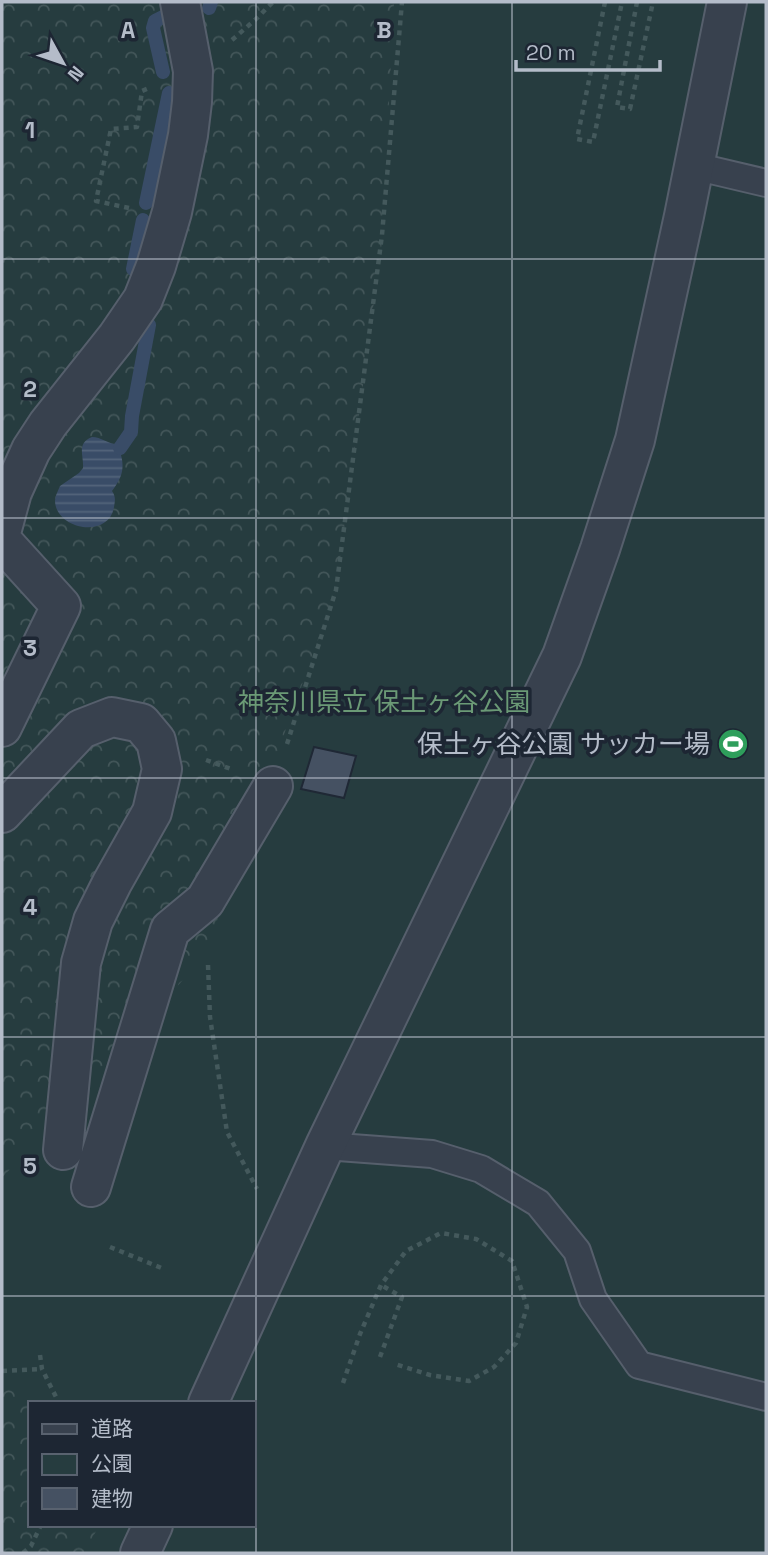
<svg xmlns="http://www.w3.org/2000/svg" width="768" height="1555" font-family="'Space Grotesk','Noto Sans JP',sans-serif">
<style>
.green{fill:#263c3f;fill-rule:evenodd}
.forest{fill:url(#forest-crowns)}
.water{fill:url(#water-rules)}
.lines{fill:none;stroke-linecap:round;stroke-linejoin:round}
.stream{stroke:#394c67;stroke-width:14}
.building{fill:#455162;stroke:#1f2835;stroke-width:2}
.service-casing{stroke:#565f6c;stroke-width:30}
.pedestrian-casing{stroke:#565f6c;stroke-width:42}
.tertiary-casing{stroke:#565f6c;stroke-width:42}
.path{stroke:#44595c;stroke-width:4.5;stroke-dasharray:5 5;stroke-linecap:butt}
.service{stroke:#38414e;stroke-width:26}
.pedestrian{stroke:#38414e;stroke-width:38}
.tertiary{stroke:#38414e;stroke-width:38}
.grid{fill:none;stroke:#b4bcc9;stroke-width:2;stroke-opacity:0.55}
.labels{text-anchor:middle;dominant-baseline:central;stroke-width:7;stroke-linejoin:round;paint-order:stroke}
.park-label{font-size:26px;fill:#6b9a76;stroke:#1d2633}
.poi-label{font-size:26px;fill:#b4bcc9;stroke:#1d2633;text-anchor:end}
.grid-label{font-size:23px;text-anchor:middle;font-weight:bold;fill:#b4bcc9;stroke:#1d2633;stroke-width:7;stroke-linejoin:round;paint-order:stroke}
</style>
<defs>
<pattern id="forest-crowns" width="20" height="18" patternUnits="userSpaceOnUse" patternTransform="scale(1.75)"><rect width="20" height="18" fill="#263c3f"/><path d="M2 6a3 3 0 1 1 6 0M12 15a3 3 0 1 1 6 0" fill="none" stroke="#435659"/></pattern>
<pattern id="water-rules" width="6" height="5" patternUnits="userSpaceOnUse" patternTransform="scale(1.75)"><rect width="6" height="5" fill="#394c67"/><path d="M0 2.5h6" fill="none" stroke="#53647b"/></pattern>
</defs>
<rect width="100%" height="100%" fill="#242f3e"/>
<path class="green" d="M2 2H766V1553H2ZM30 1403H254V1525H30Z"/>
<path class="forest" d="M2 2H394L382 241 336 590 204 957 2 1178Z
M2 1366 31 1403 30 1525H100L83 1553H2Z"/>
<path class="water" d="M92 437C101 437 108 444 117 444L123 451 121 455C125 470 121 479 112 491 116 497 115 500 114 507 109 539 56 530 55 501 55 496 58 491 60 486L79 473 83 468C84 456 76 443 92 437Z"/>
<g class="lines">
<path class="stream" d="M209 8 211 2
M163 72 153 28 155 21 165 16
M146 203 169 93
M133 269 143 220
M120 448 131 432 132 416 149 325"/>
</g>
<path class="building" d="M314 747 356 756 344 798 301 789Z"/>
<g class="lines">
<g class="service-casing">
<path id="service" d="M694 166 766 183
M325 1146 432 1154 481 1169 538 1203 577 1251 593 1299 639 1365 766 1397"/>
</g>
<g class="pedestrian-casing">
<path id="pedestrian" d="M2 529 12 492 31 450 48 424 117 337 143 299 156 266 172 212 188 135 192 102 193 71 180 2
M2 541 61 606 2 727
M2 813 81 729 112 717 141 723 156 741 162 769 152 812 112 883 93 921 81 963 63 1150
M91 1187 170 930 205 901 273 786"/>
</g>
<g class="tertiary-casing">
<path id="tertiary" d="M208 1403 325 1146 562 656 600 549 635 440 684 216 727 2
M140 1553 153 1525"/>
</g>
<path class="path" d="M605 2 577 139 593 142 622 2
M637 2 617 107 630 109 653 2
M232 40 256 19 273 2
M129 208 96 201 111 129 137 127 142 91 149 88
M287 744 336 590 382 235 402 2
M206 760 231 769
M208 965 210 1017 227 1132 257 1189
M110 1247 164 1269
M40 1355 42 1369 59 1403
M380 1357 402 1297 381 1285
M2 1371 42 1369
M343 1383 360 1334 381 1285 406 1251 441 1233 476 1239 512 1261 527 1307 516 1343 494 1367 469 1381 430 1375 395 1364
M23 1553 31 1546 41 1525"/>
<use href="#service" class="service"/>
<use href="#pedestrian" class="pedestrian"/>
<use href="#tertiary" class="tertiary"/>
</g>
<path class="grid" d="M256 2V1553M512 2V1553M2 259H766M2 518H766M2 778H766M2 1037H766M2 1296H766"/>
<defs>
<g id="stadium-disc" transform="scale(1.575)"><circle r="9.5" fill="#2e9e5b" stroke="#1d2633"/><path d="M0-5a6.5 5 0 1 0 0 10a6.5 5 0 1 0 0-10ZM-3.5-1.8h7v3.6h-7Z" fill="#fff"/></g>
</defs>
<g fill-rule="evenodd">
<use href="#stadium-disc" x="733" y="744"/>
</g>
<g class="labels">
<g class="park-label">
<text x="384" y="702">神奈川県立 保土ヶ谷公園</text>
</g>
<g class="poi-label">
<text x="710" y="744">保土ヶ谷公園 サッカー場</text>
</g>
</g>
<g class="grid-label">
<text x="128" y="38">A</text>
<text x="384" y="38">B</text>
<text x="30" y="138">1</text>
<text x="30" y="397">2</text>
<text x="30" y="656">3</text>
<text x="30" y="915">4</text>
<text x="30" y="1174">5</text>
</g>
<rect width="768" height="1555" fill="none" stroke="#b4bcc9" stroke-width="7"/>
<rect x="28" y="1401" width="228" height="126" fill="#1d2633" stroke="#59626f" stroke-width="2"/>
<rect x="42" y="1424" width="35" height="10" fill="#38414e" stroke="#59626f" stroke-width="2"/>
<text x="91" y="1436" font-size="21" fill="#b4bcc9">道路</text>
<rect x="42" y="1454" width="35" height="21" fill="#263c3f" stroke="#59626f" stroke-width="2"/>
<text x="91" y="1471" font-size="21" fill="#b4bcc9">公園</text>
<rect x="42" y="1488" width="35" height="21" fill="#455162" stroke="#59626f" stroke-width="2"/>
<text x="91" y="1506" font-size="21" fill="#b4bcc9">建物</text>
<g transform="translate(63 63) rotate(130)" stroke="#1d2633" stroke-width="5" paint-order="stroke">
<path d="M0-5L12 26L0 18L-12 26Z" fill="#b4bcc9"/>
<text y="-10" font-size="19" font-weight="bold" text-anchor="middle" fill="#b4bcc9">N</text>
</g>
<path d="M516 60v10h144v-10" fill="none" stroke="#b4bcc9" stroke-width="3.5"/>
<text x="526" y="60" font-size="21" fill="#b4bcc9" stroke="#1d2633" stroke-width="5" paint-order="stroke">20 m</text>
</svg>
